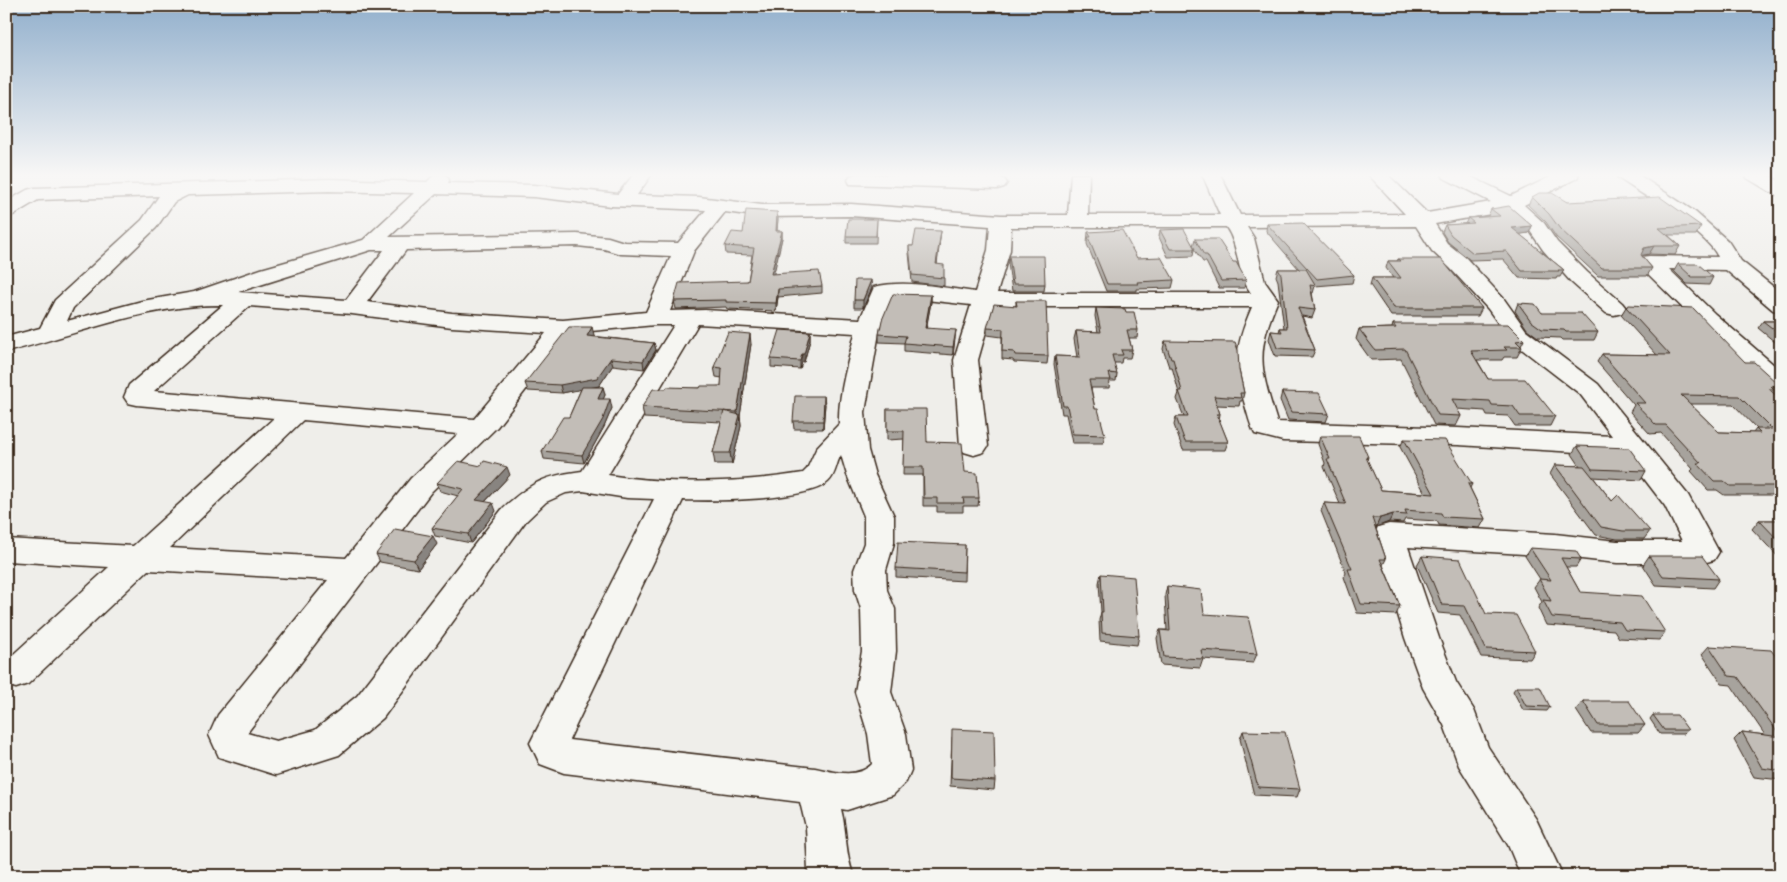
<svg xmlns="http://www.w3.org/2000/svg" width="1787" height="882" font-family="Delius,sans-serif">
<style>
.lines{fill:none;stroke-linecap:round;stroke-linejoin:round}
.minor-casing{stroke:#3b2a1e;stroke-width:3}
.minor{fill:#f6f6f2;fill-rule:evenodd}
.wall{fill:#a7a39d;stroke:#3b2a1e;fill-rule:evenodd}
.shaded-wall{fill:#888480;stroke:#3b2a1e}
.building{fill:#c2bdb7;stroke:#3b2a1e;fill-rule:evenodd}
</style>
<rect width="100%" height="100%" fill="#efeeea"/>
<filter id="ink" filterUnits="userSpaceOnUse"><feTurbulence type="fractalNoise" baseFrequency=".02" numOctaves="2"/><feDisplacementMap in="SourceGraphic" scale="10" xChannelSelector="R" yChannelSelector="G"/><feConvolveMatrix kernelMatrix="1 2 1 2 8 2 1 2 1" color-interpolation-filters="sRGB"/></filter>
<g filter="url(#ink)">
<g class="lines">
<g class="minor-casing">
<path id="minor" d="M440 174 447 176 449 180 448 183 534 185 618 194 634 174H652L637 195 699 197 762 205 851 204 1001 215H1068L1071 174H1089L1088 215H1220L1202 174H1220L1240 215 1405 214 1368 174H1387L1427 213 1491 202 1444 178 1442 174H1465L1511 196 1556 174H1579L1577 178 1524 205 1544 223 1557 242 1587 272 1622 303 1626 308 1622 313 1614 315 1606 313 1571 282 1543 250 1530 231 1507 211 1435 224 1447 243 1466 258 1504 299 1526 330 1598 384 1688 495 1719 552 1714 560 1703 563H1617L1555 556 1408 547 1439 638 1456 682 1474 710 1488 747 1536 819 1563 876H1521L1508 845 1459 766 1444 725 1423 688 1405 638 1374 535 1378 527 1389 524 1555 534 1617 541H1682L1665 506 1626 455 1458 445 1283 441 1255 434C1250 425 1248 415 1245 405 1233 364 1235 346 1252 307H993L978 360 988 446 984 452 974 455 964 452 960 446 954 360 971 305 917 299H892L880 327 865 412 868 450 875 475 894 516V543L886 570 887 590 895 609 896 651 891 692 906 734 911 770 906 782 893 795 847 810 841 809C847 831 845 856 854 876H811L808 870 806 827 800 802 564 773 540 764 530 743 654 499 627 498 583 491 566 493 546 502 525 522 383 718 339 755 276 775 219 757 209 735 218 715 328 580 148 570 28 684 16 688 6 685V661L109 567 6 561V539L133 546 274 418 137 405 128 403 124 397 129 385 223 305C149 304 77 335 6 352V337L40 328 55 300 142 220 159 196 38 200 13 215 6 217V202L27 190 34 188 329 179 427 182 433 176ZM329 191 414 193 363 240 261 269 194 292 142 301 67 321 73 308 156 228 174 202 188 195ZM436 194 534 197 611 206 706 210 678 243 624 242 608 237 577 234 389 237ZM725 212 762 217 851 216 990 226 988 250 975 292C943 288 906 279 874 287L860 319 705 310 670 311 694 251ZM1416 226 1432 251 1450 268 1488 309 1510 340 1580 394 1612 436 1458 428 1277 422C1260 367 1255 354 1278 300L1265 282 1254 238 1247 227ZM1011 227H1226C1240 247 1236 273 1251 293H997L1010 250ZM577 246 604 249 621 254 671 256 646 312 563 320 452 313 367 302 406 250ZM371 250H384L346 300 238 292ZM249 306 352 314 452 327 546 333 474 419 154 391ZM698 324 855 333C848 363 838 394 839 424L817 447 807 469 803 473C743 483 669 485 608 475ZM655 325H674L582 471C544 476 532 482 503 508L357 696 315 730 276 741 247 733 431 492 497 427 570 333ZM303 420 458 434 411 478 346 558 170 548ZM841 455 847 475 864 516V543L854 570 855 590 861 609 862 651 855 692 868 734 872 764C857 779 834 772 815 768L569 740 683 500C713 501 807 501 828 482 836 475 836 463 841 455Z
M857 174 997 177 1004 179 1007 183 1004 187 997 189 850 184 848 180 850 176Z
M1616 174H1637L1695 212 1728 241 1741 261 1781 293V312L1773 310 1726 270 1669 269 1715 314 1781 371V393L1772 390 1699 324 1641 267 1638 262 1641 257 1649 256 1718 257C1708 233 1642 194 1618 178Z
M1745 174H1767L1781 182V196L1774 194 1747 178Z"/>
</g>
<use href="#minor" class="minor"/>
</g>
<path class="wall" d="M1532 197 1567 202 1701 226 1696 235H1668L1680 246 1675 255 1649 254 1642 256 1652 268 1647 276H1598L1556 237 1546 222 1528 205Z
M1491 209 1532 226 1529 233 1519 234 1564 270 1560 277H1557L1556 279 1519 278 1503 259 1470 260 1448 242 1442 232 1445 225 1465 224 1468 218 1488 216Z
M777 212 778 219 777 231H782V238L773 274 822 286V293L778 297 776 311 727 309 726 307 676 309 674 301 748 281 752 255 726 254 725 246 743 233Z
M877 219 876 243H846V236Z
M1267 224 1354 275 1352 283 1315 286 1313 293H1312L1315 310 1312 318 1302 316 1315 350 1312 357 1275 356 1269 339 1271 331 1279 332 1280 328H1284L1278 281 1276 276 1278 269H1299L1266 231Z
M1160 230 1193 246 1195 239 1246 280 1244 288H1219L1206 262H1203L1194 249 1193 256 1168 257 1159 237Z
M1088 232 1137 258 1174 280 1172 288 1137 289V291H1106L1087 244Z
M940 238 937 265 944 278V286L912 282 909 253V246H913Z
M1009 256 1045 284 1044 291H1012L1008 263Z
M1398 259 1482 308 1478 316H1391L1370 285 1372 278H1393L1386 268 1388 261H1397Z
M1678 264 1713 277 1709 285 1687 284 1674 271Z
M872 288 863 308H854V300Z
M931 295V302L926 328 955 338 953 355 904 351V343L879 342V334Z
M1016 301 1048 356 1047 364 1014 362 1013 360 1002 359V337L987 335V328L1016 305Z
M1518 303 1542 313 1598 332 1594 340H1562L1560 338 1538 337 1527 329 1515 311Z
M1626 307 1745 362 1777 383 1781 384V392L1779 394H1775L1781 400V495H1724L1717 490H1708L1691 471 1693 469 1661 433 1650 434 1630 412 1634 405 1597 362 1602 354 1657 355 1621 315ZM1690 404H1733L1757 429H1756L1753 433 1719 432Z
M1096 308 1126 312 1138 330 1137 338H1129L1132 350 1130 358H1122L1121 363H1114L1117 374 1116 381H1110L1109 388H1091L1095 409 1105 435 1103 443H1072L1066 414H1062L1054 364 1055 356 1077 357 1074 339 1076 331 1098 332 1095 316Z
M1763 321H1781V347L1758 328Z
M1393 324 1524 340 1521 346 1522 347 1517 357H1504L1502 360H1477L1488 379 1555 416 1550 426H1515L1508 416 1487 415 1485 411 1457 409 1461 416 1456 426 1434 425 1401 359 1371 360 1356 339 1359 329 1392 328Z
M810 332V340L804 362H802L800 369 771 367V359Z
M594 335 592 336 654 343 656 350 644 369 613 365 599 386 594 387H603L605 395 603 399 612 408 604 427 584 463 544 459 542 451 569 417 581 389 562 393 528 391 525 383Z
M1165 341 1239 370 1244 393 1242 401H1240L1239 406 1217 405 1220 414 1219 420 1228 442 1225 450H1183L1174 425 1176 417H1184L1177 399 1179 393 1172 367H1169L1163 349Z
M751 344 740 416 741 426 732 464H715L713 453 721 422 644 418 642 407 666 389 700 388 721 386 722 378 716 377 714 367Z
M1282 392 1329 414 1326 422 1288 420 1280 400Z
M825 404 823 429H794L793 421Z
M887 409 965 472 979 498 978 506H963V512H937V506H923V475H903L904 439 887 440Z
M1320 436 1368 457 1367 460 1381 490 1425 493 1400 447 1404 439 1472 484 1470 488 1485 519 1480 528 1439 525 1437 521 1405 519 1403 523 1389 522 1375 526 1386 559 1383 565 1400 606 1396 615 1357 613 1344 577 1346 573 1321 511 1324 503 1340 504 1324 467 1325 463 1318 444Z
M1577 446 1646 471 1641 480 1593 477 1612 501 1650 531 1644 539H1617L1596 535 1550 474 1555 465 1580 466 1572 454Z
M510 475 485 502 496 511 471 543 435 536 432 528 458 496 440 491 437 483Z
M1759 520H1781V560L1752 529Z
M437 544 418 569 380 562 376 554Z
M965 545 964 581 896 577V568Z
M1530 548 1581 559 1576 567H1566L1580 592 1665 632 1659 640 1619 638 1614 630 1546 625 1538 608 1542 602 1534 587 1540 579 1525 556Z
M1422 556 1486 614 1535 651 1530 659 1481 657 1460 615 1438 613 1417 565Z
M1649 556 1719 579 1713 588 1656 585 1643 565Z
M1101 574 1139 636 1137 645 1100 641 1099 620 1101 612 1099 583Z
M1167 586 1257 654 1253 663 1203 659 1200 668 1161 665 1157 638 1160 630H1167L1165 595Z
M1709 646 1781 663V780L1754 777 1734 740 1742 732 1765 735 1731 685 1722 684 1702 654Z
M1516 687 1550 707 1547 711 1523 710 1513 691Z
M1583 701 1645 725 1638 733H1591L1576 710Z
M1653 715 1688 730 1684 734H1660L1650 719Z
M1243 731 1300 789 1297 797 1254 795 1240 739Z
M952 737 995 781 994 790 950 786Z"/>
<path class="shaded-wall" d="M777 212 778 219 776 239V231Z
M1532 226 1529 233 1508 236 1512 228Z
M782 231V238L772 282 771 274Z
M941 231 940 238 936 272V264Z
M1654 246 1649 254 1639 256 1644 248Z
M871 280 872 288 863 308V300Z
M778 289V297L776 311V303Z
M931 295V302L925 336V328Z
M592 327 594 335 589 343 587 336Z
M956 330 955 338 953 355V347Z
M810 332V340L804 362V354Z
M750 334 751 344 740 416 741 426 732 464 730 453 738 420 737 412Z
M654 343 656 350 644 369 643 361Z
M802 354V362L800 369V361Z
M611 358 613 365 599 386 562 393 560 385Z
M603 387 605 395 600 407 598 399Z
M824 396 825 404 823 429V421Z
M610 399 612 408 604 427 584 463 582 455Z
M507 467 510 475 479 508 476 500Z
M493 503 496 511 471 543 468 534Z
M1393 514 1389 522 1376 527 1380 518Z
M433 536 437 544 418 569 414 560Z"/>
<path class="building" d="M1539 193H1552L1567 202 1660 197 1701 226 1659 228 1680 246H1654L1644 248 1641 255 1652 268H1602L1560 229 1549 214 1532 197Z
M1509 206 1532 226 1512 228 1564 270H1558L1559 271H1522L1506 251 1473 253 1451 235 1445 225 1474 223 1468 218 1500 216 1491 209Z
M746 210 777 212 776 231H782L771 274 819 271 822 286 778 289 776 303 726 302V300L674 301 679 283 748 281 754 248 725 246 732 232 743 233Z
M848 219H877L876 236H846Z
M1303 223 1354 275 1317 279 1267 224Z
M1184 229 1195 249H1170L1160 230Z
M916 230 941 231 936 264 944 265V278L912 275 909 246H913Z
M1122 230 1137 258 1161 257 1174 280 1137 282 1138 284H1107L1088 237H1091L1088 232Z
M1195 239H1218L1233 262H1236L1246 280 1221 281 1207 255H1204Z
M1009 256H1044L1045 284H1013Z
M1398 259H1441L1482 308H1394L1372 278H1401L1388 261H1400Z
M1678 264H1698L1713 277H1692Z
M1278 269H1306L1316 286 1310 285 1315 310 1298 308 1315 350 1277 348 1271 331 1282 332 1280 328H1287L1281 274Z
M855 280H871L863 300H854Z
M893 294 931 295 925 328 956 330 953 347 904 343 906 336 879 334 882 320Z
M1016 301H1046L1048 356 1015 355 1014 352 1002 351 1003 329 987 328 994 304 1017 306Z
M1518 303 1535 304 1542 313H1581L1598 332H1566L1564 330 1542 329 1531 321Z
M1629 305 1693 308 1745 362H1754L1777 383 1781 384V386H1771L1774 389H1769L1781 400V486H1730L1724 481H1714L1697 463H1701L1666 425H1656L1635 403H1645L1602 354 1670 355 1626 307ZM1681 395 1739 396 1772 429H1756L1760 433 1719 432Z
M1096 308 1125 309 1126 312H1134L1138 330H1127L1132 350H1121L1123 355H1112L1117 374 1109 373 1111 380H1089L1095 409H1098L1105 435 1073 434 1067 406H1063L1055 356 1080 357 1076 331 1101 332Z
M1763 321H1781V335Z
M1393 324H1508L1524 340 1516 341 1522 347H1504L1507 350 1471 351 1488 379H1525L1555 416H1520L1513 406 1492 405 1490 401 1452 399 1461 416 1438 415 1405 349 1375 350 1359 329 1396 328Z
M569 327H592L587 336 654 343 643 361 611 358 597 378 560 385 525 383Z
M780 330 810 332 804 354H802L800 361 771 359Z
M728 332 750 334 737 412 642 407 653 389H666L667 387 700 388 701 386H721L722 368 714 367Z
M1165 341 1235 342 1238 350 1239 370 1244 393H1240L1241 398 1214 396 1220 414H1217L1228 442H1185L1176 417H1188L1179 391H1182L1173 359H1171Z
M582 387H603L598 399H610L603 419 582 455 542 451 563 417H569Z
M1282 392 1319 393 1329 414 1291 412Z
M795 396H824L823 421H793Z
M887 409H926L927 442 962 443 965 472 977 473 979 498H963L964 503H937V498H924L923 467H903L904 431H887Z
M724 411 740 415 730 453H713Z
M1320 436H1359L1368 457H1366L1381 490 1434 494 1404 439 1445 440 1472 484H1468L1485 519 1443 517 1441 513 1405 510 1407 515 1393 514 1380 518H1372L1386 559H1380L1400 606 1361 604 1348 569H1352L1324 503 1346 504 1327 459H1330Z
M1577 446 1629 448 1646 471 1592 469Z
M458 461 481 466 484 461 507 467 476 500 493 503 468 534 432 528 463 489 437 483Z
M1555 465 1584 466 1612 501 1618 495 1650 531H1623L1601 527Z
M1759 520H1781V543Z
M395 529 433 536 414 560 376 554Z
M898 542 965 545 964 572 896 568Z
M1530 548 1576 551 1581 559 1561 558 1580 592 1642 596 1665 632 1625 630 1620 622 1552 617 1543 600 1551 601 1539 579 1551 580Z
M1422 556 1460 559 1486 614 1516 615 1535 651 1486 649 1465 606 1442 605Z
M1649 556H1702L1719 579 1663 576Z
M1101 574 1134 577 1139 636 1102 633 1101 612H1103Z
M1167 586 1201 590 1204 614 1248 617 1257 654 1201 650 1203 659 1164 657 1160 630 1170 631Z
M1709 646 1771 650 1781 663V737L1738 677 1729 676Z
M1516 687H1540L1550 707 1526 706Z
M1583 701H1629L1645 725H1598Z
M1653 715H1677L1688 730H1664Z
M952 729 994 731 995 781 951 778Z
M1243 731 1285 732 1300 789 1258 787Z
M1742 732 1781 737V771L1762 768Z"/>
</g>
<linearGradient id="sky" x2="0" y2="1"><stop stop-color="#91afcc"/><stop offset="0.59" stop-color="#f8f7f6"/><stop offset="1" stop-color="#f8f7f6" stop-opacity="0"/></linearGradient>
<rect width="1787" height="297" fill="url(#sky)"/>
<rect width="1787" height="882" fill="none" stroke="#f6f6f2" stroke-width="25"/>
<rect x="12" y="12" width="1762" height="857" fill="none" stroke="#3b2a1e" stroke-width="2" filter="url(#ink)"/>
</svg>
